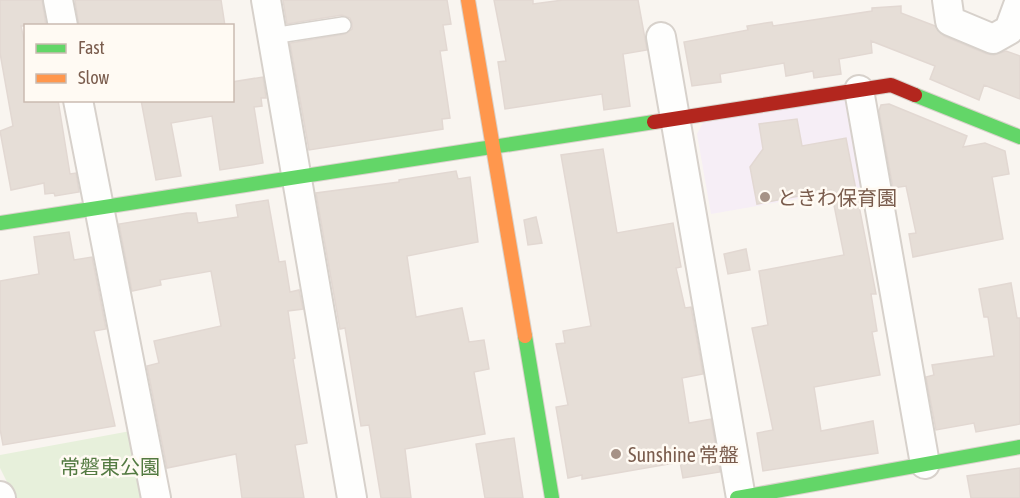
<svg xmlns="http://www.w3.org/2000/svg" width="1020" height="498" font-family="'Asap Condensed','Noto Sans JP',sans-serif">
<style>
.education{fill:#f6eef6}
.green{fill:#e7f0db}
.building{fill:#e6ded7;stroke:#e2d8d2;stroke-width:1.5}
.lines{fill:none;stroke-linecap:round;stroke-linejoin:round}
.lane-casing{stroke:#d7d1cb;stroke-width:18}
.street-casing{stroke:#d7d1cb;stroke-width:32}
.fast-casing{stroke:#d9d2cb;stroke-width:16}
.slow-casing{stroke:#d9d2cb;stroke-width:16}
.jam-casing{stroke:#d9d2cb;stroke-width:16}
.lane{stroke:#fefefd;stroke-width:15}
.street{stroke:#fefefd;stroke-width:28}
.fast{stroke:#63d668;stroke-width:14}
.slow{stroke:#ff974d;stroke-width:14}
.jam{stroke:#b3261e;stroke-width:14}
.poi-dot{fill:#a69286;stroke:#fffaf3;stroke-width:2}
.labels{text-anchor:middle;dominant-baseline:central;stroke-width:5;stroke-linejoin:round;paint-order:stroke}
.poi-label{font-size:20px;fill:#7a5c4d;stroke:#fffaf3;text-anchor:start}
.park-label{font-size:20px;fill:#537a41;stroke:#fffaf3}
</style>
<rect width="100%" height="100%" fill="#f9f5f0"/>
<path class="education" d="M850 96 866 187 711 214 697 134 704 121Z"/>
<path class="green" d="M136 430 150 498H15L0 468V455Z"/>
<path class="building" d="M0 0H42L46 26H21L26 49V100H58L70 174 76 173 79 192 55 196 54 193 45 194 44 183 11 190 0 131 13 126 0 53Z
M75 0H221L225 26H79Z
M283 0H447L451 24 443 25 447 50 440 51 450 118 442 119 443 129 309 150 290 43 345 34 352 29V23L350 18 342 15 287 24Z
M494 0H533V4L563 0H638L647 50 623 54 630 106 604 110 602 94 505 109 498 62 506 61Z
M901 6V13L935 26 944 36 987 54 994 55 1006 51 1020 56V99L984 85 979 100 930 79 935 66 871 41 872 53 839 59 841 74 814 78 813 71 786 76 784 63 720 74 721 82 692 86 684 42 748 30 747 26 772 22 773 26 872 11V8Z
M263 77 266 98H261L262 106 254 107 263 163 220 170 212 116 171 123 181 176 156 180 141 100H232V82Z
M889 104 967 136 963 147 985 143 1005 151 1009 174 992 177 1003 239 913 257 909 234 916 233 906 186 893 188 879 111 881 105Z
M797 119 802 146 846 138 876 294H871L877 331 872 332 880 375 814 387 821 431 873 421 878 453 763 471 757 433 773 430 752 328 768 325 759 271 844 255 831 190 757 204 750 167 763 149 759 124Z
M603 149 617 233 673 223 681 267 676 268 685 308 691 307 703 374 682 378 689 423 711 419 720 472 683 478 680 462 582 479V475L568 478 556 407 568 405 556 344 565 343 563 331 591 326 561 155Z
M456 171 458 179 470 177 478 242 407 256 416 317 462 308 469 342 484 340 489 369 474 372 485 434 405 449 411 498H381L369 425 361 426 345 328 340 329 316 193 399 182V180Z
M268 200 279 262 285 261 290 292 299 290 303 309 288 311 295 358 293 359 307 443 295 445 304 498H242L236 454 167 468 147 366 159 363 154 341 221 326 211 271 160 280 161 285 132 291 119 224 187 213H196L198 223 238 217 236 205Z
M536 217 542 243 528 245 524 220Z
M69 232 74 260 92 257 106 329 94 331 115 426 3 445 0 429V281L39 274 34 237Z
M746 249 750 270 728 274 724 254Z
M1011 283 1017 318H1020V424L976 432 974 423 936 430 926 377 934 375 932 365 994 356 988 317H984L979 289Z
M514 438 523 498H485L476 444Z
M1020 468V498H971L967 476Z"/>
<g class="lines">
<g class="lane-casing">
<path id="lane" d="M272 36 343 25"/>
</g>
<g class="street-casing">
<path id="street" d="M58 0 63 26
M266 0 352 498
M947 0 950 21 993 39 1009 30 1020 0
M661 37 741 498
M859 90 925 464
M78 100 156 498
M0 496 1 498"/>
</g>
<g class="fast-casing">
<path id="fast" d="M915 95 1020 137
M0 223 654 122
M525 336 552 498
M737 498 1020 447"/>
</g>
<g class="slow-casing">
<path id="slow" d="M468 0 525 336"/>
</g>
<g class="jam-casing">
<path id="jam" d="M654 122 891 85 915 95"/>
</g>
<use href="#lane" class="lane"/>
<use href="#street" class="street"/>
<use href="#fast" class="fast"/>
<use href="#slow" class="slow"/>
<use href="#jam" class="jam"/>
</g>
<g class="poi-dot">
<circle cx="765" cy="197" r="6"/>
<circle cx="616" cy="454" r="6"/>
</g>
<g class="labels">
<g class="poi-label">
<text x="777" y="197">ときわ保育園</text>
<text x="628" y="454">Sunshine 常盤</text>
</g>
<g class="park-label">
<text x="110" y="466">常磐東公園</text>
</g>
</g>
<rect x="24" y="24" width="210" height="78" fill="#fffaf3" stroke="#cabbb1" stroke-width="1.5"/>
<rect x="36" y="44" width="30" height="9" fill="#63d668" stroke="#cabbb1" stroke-width="1.5"/>
<text x="78" y="54" font-size="18" fill="#7a5c4d">Fast</text>
<rect x="36" y="74" width="30" height="9" fill="#ff974d" stroke="#cabbb1" stroke-width="1.5"/>
<text x="78" y="84" font-size="18" fill="#7a5c4d">Slow</text>
</svg>
